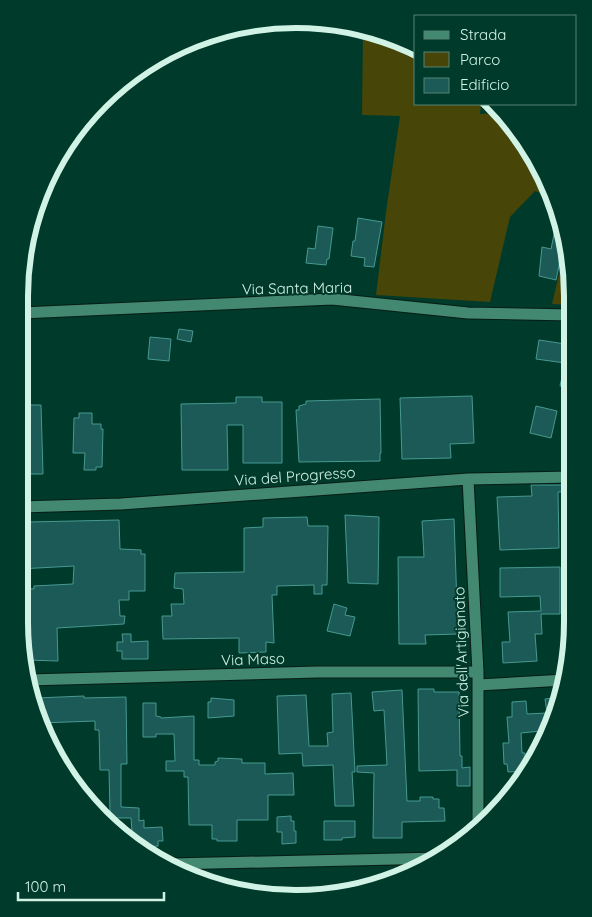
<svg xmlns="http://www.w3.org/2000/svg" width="592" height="917" font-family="Quicksand,sans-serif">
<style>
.green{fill:#474508}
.building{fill:#1b5a56;stroke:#479992}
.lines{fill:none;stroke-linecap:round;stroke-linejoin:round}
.minor-casing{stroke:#071d15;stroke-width:13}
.minor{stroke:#438870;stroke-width:11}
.labels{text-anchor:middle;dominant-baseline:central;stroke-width:4;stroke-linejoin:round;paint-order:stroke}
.street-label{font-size:15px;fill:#d1f3e5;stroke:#003a2a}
.rim{fill:none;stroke:#d1f3e5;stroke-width:6}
</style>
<rect width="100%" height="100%" fill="#003a2a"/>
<path class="green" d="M363 31 385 33 416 51V104H481L480 114 499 113 545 174 551 197 535 191 510 217 490 302 376 295 386 212 400 116 362 115Z
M565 248 573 278V305L552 304Z"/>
<path class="building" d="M358 218 382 222 374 267 364 266 365 258 351 256 353 241H355Z
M557 220 562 237 559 250 562 251 556 280 539 276 542 247 551 249Z
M318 226 333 228 329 259H327L326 265 306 263 308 248 315 249Z
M179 329 193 331 191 342 177 339Z
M150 337 171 339 169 361 148 359Z
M539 340 572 345V366L567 387 560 386 565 363 536 359Z
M472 396 474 443 450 444 451 458 402 459 400 398Z
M236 397H262V402H282V463H243V425H227L228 470H182L181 404 236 403Z
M380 399 381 453H380V461L299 462 296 410H299V406L306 404V401Z
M20 405H41L43 474H20Z
M536 406 557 411 551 438 530 433Z
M79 413H92V424H101V429H103L102 467H96V470H84L85 453H73L74 418H79Z
M531 485H572V491L558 492 559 548 500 550 497 497 532 496Z
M345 515 379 517 378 584 348 583Z
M307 517 308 526H328L327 585H322V594H314V585L277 586V595H272L274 643 266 642V652L239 653V638L163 639 162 616H172L171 604H184L183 589 174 588 175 573 244 572V528L263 527V518Z
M454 519 458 634 425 635 426 644H399L398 557H424L422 521Z
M119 520 120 549 141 550V554H145V591H129V600H119L120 616H125L124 624 57 628 58 661 25 660 19 621V588L34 589V586L73 584 74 566 19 569V554H30L29 522Z
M560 567V614H541L542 634H535L537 661 503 663 502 642H510L508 612 541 611 540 596 500 597V568Z
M334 604 347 608 345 615 355 617 350 636 327 631Z
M122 634H131V642L148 641V659H122V651H117V642H123Z
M418 689H434V692H459L460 756H462V768L470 767V786H457V770L419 771Z
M402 690 407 801H420V797H433V799H439V808H444L445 821 402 822V838H373L374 773 357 772V766L387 765 384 710 374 711 372 692Z
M351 693 355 772H352L354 806H335L333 765 303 766 302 753 279 754 277 696 306 695 309 746H328L327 733 333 732 332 694Z
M84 696V698L126 697 127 764H121V807L139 808V821L144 820V828L162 827 163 841H158V846L148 847V849L144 850 133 844 131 818H106L91 803 96 798 110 812 109 770H100L99 730H95V721L40 723 38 719 37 698Z
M560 697 551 730 521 733 522 753H525V771L508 772 507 764H504L503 743H509L507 717H512V702L526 701 527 714 547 713 545 699Z
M211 698 234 700V716L208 718V702H211Z
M143 703H156V716L161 717V718L194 716V760H199V765H215V762L218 761V758L242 759V763H265V774L293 773 294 795H268V820H237V841H217V839H212V825H189L188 777H184V771H166V761H175L174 734H156V737H143Z
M291 816V821H294V831H296V843L282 844V832H277V817Z
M324 821H355V837L342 838V840H324Z
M373 882V887L367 889 351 890V883Z"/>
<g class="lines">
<g class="minor-casing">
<path id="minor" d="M21 313 332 299 468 313 572 315
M468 479 478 672V825
M20 507 121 504 468 479 572 477
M28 680 317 672H478
M478 685 565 680
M171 864 439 858"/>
</g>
<use href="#minor" class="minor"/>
</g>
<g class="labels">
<g class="street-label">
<text transform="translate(297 288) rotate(-1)">Via Santa Maria</text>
<text transform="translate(295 476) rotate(-4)">Via del Progresso</text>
<text transform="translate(461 652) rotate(-92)">Via dell'Artigianato</text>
<text transform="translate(253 659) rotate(-2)">Via Maso</text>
</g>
</g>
<path d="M0 0H592V917H0ZM296 28H296A268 268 0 0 1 564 296V622A268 268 0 0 1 296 890H296A268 268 0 0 1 28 622V296A268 268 0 0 1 296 28Z" fill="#003a2a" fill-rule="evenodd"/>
<path class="rim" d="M296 28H296A268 268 0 0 1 564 296V622A268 268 0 0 1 296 890H296A268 268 0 0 1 28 622V296A268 268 0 0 1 296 28Z"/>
<rect x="414" y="15" width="162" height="90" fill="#003a2a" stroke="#548475"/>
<rect x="424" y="31" width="25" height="8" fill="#438870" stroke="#548475"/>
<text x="460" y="40" font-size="15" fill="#d1f3e5">Strada</text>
<rect x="424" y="52" width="25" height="15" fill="#474508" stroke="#548475"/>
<text x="460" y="65" font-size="15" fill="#d1f3e5">Parco</text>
<rect x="424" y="78" width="25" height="15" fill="#1b5a56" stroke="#548475"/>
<text x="460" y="90" font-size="15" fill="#d1f3e5">Edificio</text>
<path d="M18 892v8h146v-8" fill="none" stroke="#d1f3e5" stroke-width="2.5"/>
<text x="25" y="892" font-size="15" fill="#d1f3e5" stroke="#003a2a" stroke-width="4" paint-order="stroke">100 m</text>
</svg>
